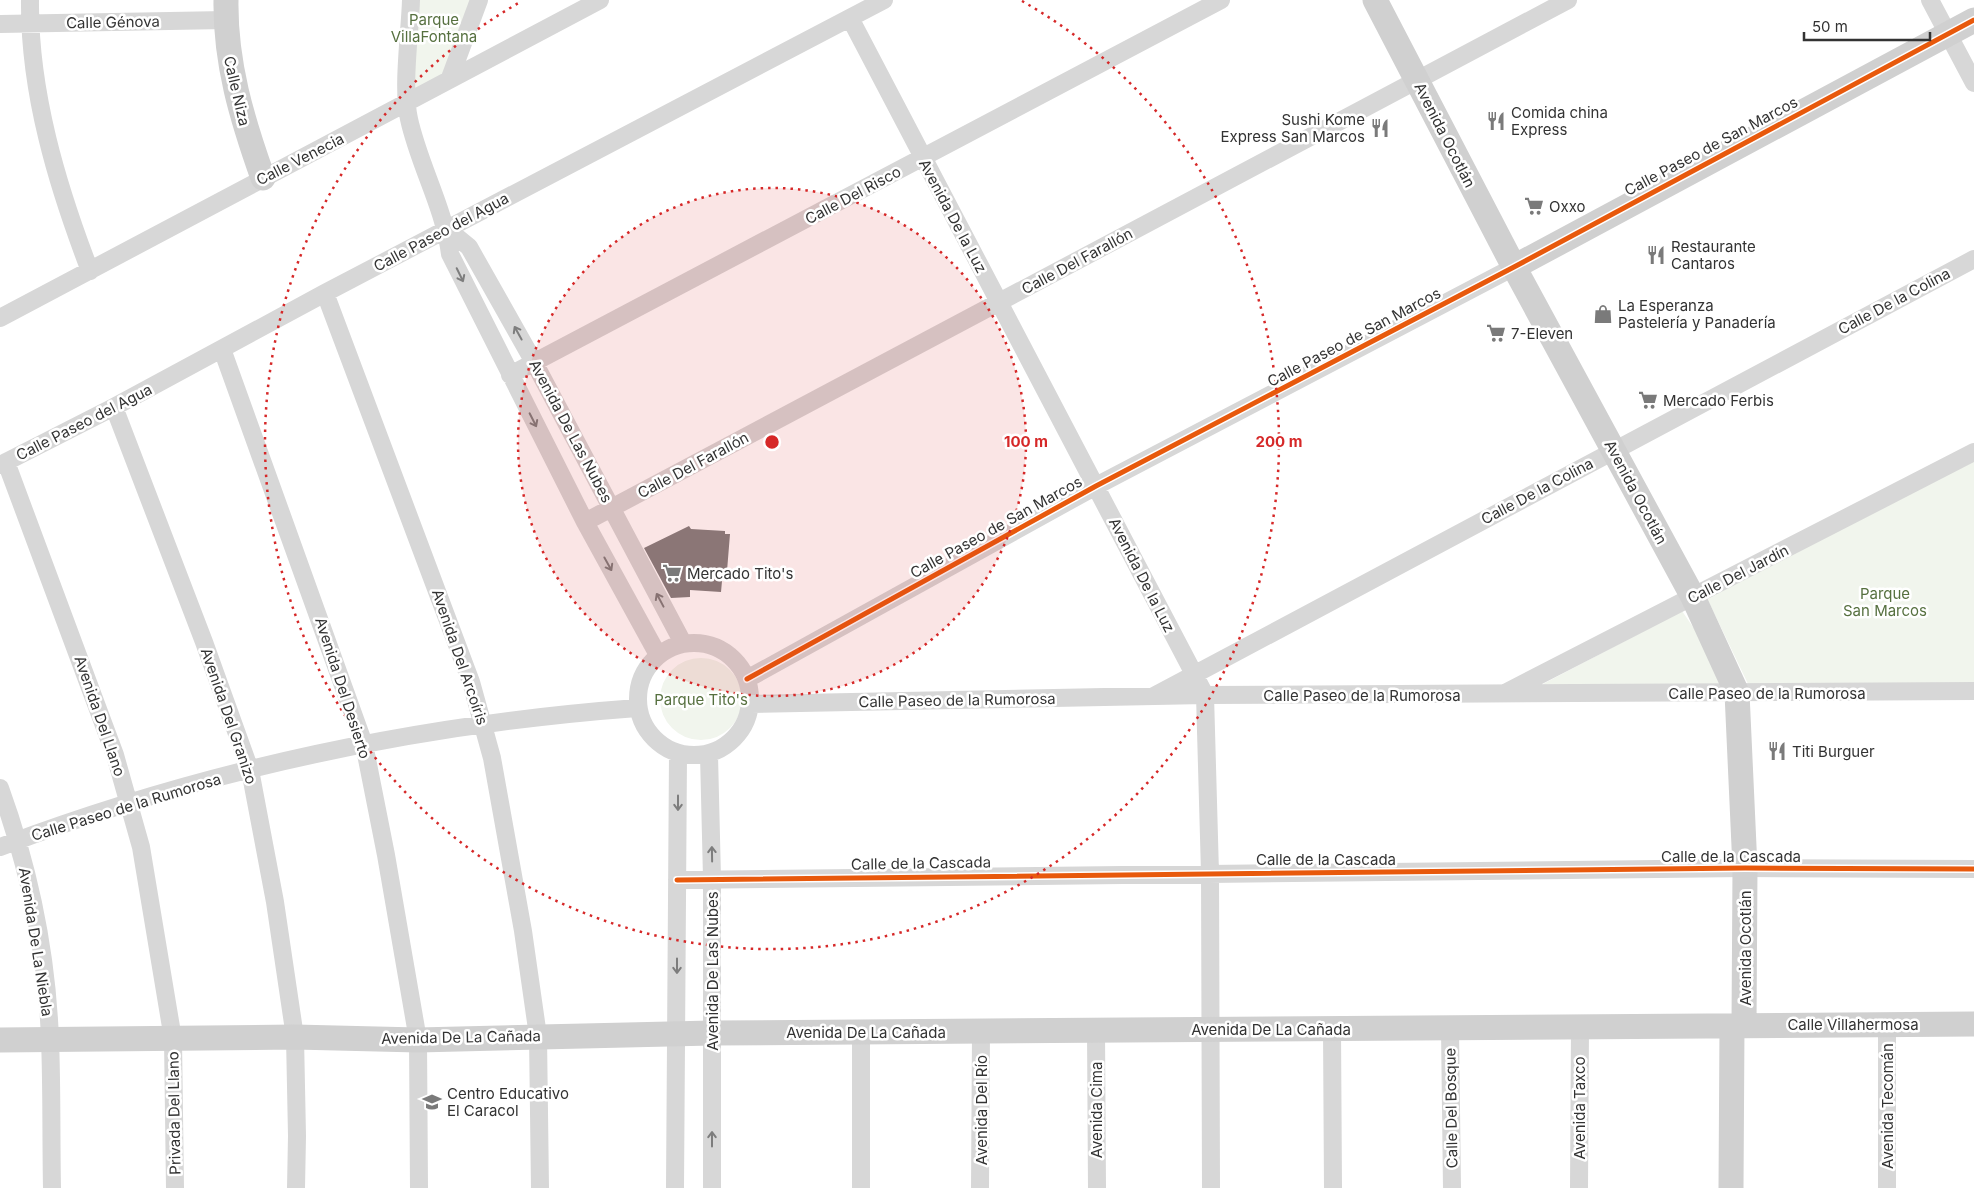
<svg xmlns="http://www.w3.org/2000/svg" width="1974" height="1188" font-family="Inter,sans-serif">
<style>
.green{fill:#f1f5ed}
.building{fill:#818181}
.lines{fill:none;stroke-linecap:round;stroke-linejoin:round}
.street{stroke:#d7d7d7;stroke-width:18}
.secondary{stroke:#d0d0d0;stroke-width:25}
.cycleway-casing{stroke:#fff;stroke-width:8}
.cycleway{stroke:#e8590c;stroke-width:5}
.oneway{stroke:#7d7d7d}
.ring{fill:none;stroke:#d62828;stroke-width:2.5;stroke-dasharray:2.5 5}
.labels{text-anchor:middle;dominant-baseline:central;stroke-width:5;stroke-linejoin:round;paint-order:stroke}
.park-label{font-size:15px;fill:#56703f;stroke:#fff}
.street-label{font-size:15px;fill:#333;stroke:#fff}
.poi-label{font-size:15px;fill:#333;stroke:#fff;text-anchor:start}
.centre{fill:#d62828;stroke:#fff;stroke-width:2.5}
.ring-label{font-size:15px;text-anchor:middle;font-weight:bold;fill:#d62828;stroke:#fff;stroke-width:5;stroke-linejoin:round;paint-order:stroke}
</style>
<rect width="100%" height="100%" fill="#fff"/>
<path class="green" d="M408 0H474L441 85 402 105Z
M1974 458V691L1707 692 1543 684 1682 611 1737 691 1750 688 1704 592Z
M660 699a41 41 0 1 1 82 0a41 41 0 1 1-82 0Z"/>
<path class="building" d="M689 526 691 529 725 531V534H730L727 571 723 570 721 592 690 590V597L671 598 644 548Z"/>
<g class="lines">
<path class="street" d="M30 0C29 92 57 185 90 271
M411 0C410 33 402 88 409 119 419 165 444 207 450 254L585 522 658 655
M1930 0 1974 83
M850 18 1205 695 1210 873 1211 1188
M0 24 226 20
M450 78 479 0
M447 229 469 247 535 364 683 643
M325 293 471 682 492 758 523 931 538 1036 540 1188
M0 318 600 0
M222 349 364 744 386 855 418 1040 419 1188
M510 375 1221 0
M114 407 204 642 250 770 275 902 295 1037 297 1136 296 1188
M6 462 115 755 141 847 173 1039 175 1188
M0 465 114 407 325 293 884 0
M585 522 1568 0
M638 699a56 56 0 1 1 112 0a56 56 0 1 1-112 0Z
M747 679 1096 486 1514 267
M1505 693 1974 452
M1154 696 1974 259
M751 704 1205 695 1974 691
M709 755 712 878V1188
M0 788C29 868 47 956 50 1040 52 1089 51 1139 52 1188
M0 847C204 770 421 724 637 708
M677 880 1745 868 1974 869
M1887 1024V1188
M1332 1029 1333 1188
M1450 1029 1452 1188
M1096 1031 1097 1188
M675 1188 678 755
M861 1188V1033
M980 1188 981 1032
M1579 1188 1580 1028"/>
<path class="secondary" d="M226 0C225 63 242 119 263 178
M1375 0 1514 267 1693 597 1737 693 1745 868 1744 1025
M1514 267 1974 20
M0 1040 295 1037 418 1040 712 1033 1974 1024
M1731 1188 1732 1026"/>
<g class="cycleway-casing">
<path id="cycleway" d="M747 679 1096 486 1514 267 1974 20
M677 880 1745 868 1974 869"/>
</g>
<use href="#cycleway" class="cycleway"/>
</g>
<defs><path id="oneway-shaft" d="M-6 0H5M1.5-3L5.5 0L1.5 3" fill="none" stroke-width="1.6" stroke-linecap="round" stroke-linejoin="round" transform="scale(1.25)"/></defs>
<g class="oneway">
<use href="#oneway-shaft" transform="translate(460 275) rotate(64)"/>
<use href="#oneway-shaft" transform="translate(518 333) rotate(-119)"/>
<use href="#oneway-shaft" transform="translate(533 420) rotate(63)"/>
<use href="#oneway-shaft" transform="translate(608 564) rotate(61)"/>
<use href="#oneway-shaft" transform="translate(660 600) rotate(-118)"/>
<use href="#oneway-shaft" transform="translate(678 803) rotate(90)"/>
<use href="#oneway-shaft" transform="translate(712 854) rotate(-91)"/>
<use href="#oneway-shaft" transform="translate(677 966) rotate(90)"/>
<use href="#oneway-shaft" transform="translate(712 1139) rotate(-90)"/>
</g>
<circle cx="772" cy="442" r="254" fill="#d62828" fill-opacity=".12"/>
<g class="ring">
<circle cx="772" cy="442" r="254"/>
<path d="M1022 1A507 507 0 1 1 522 1"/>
</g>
<defs>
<g id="restaurant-bare" transform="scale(1.5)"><path d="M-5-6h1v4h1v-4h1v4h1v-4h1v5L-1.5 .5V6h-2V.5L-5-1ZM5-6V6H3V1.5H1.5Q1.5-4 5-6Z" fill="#7a7a7a" stroke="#fff" stroke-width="2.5" paint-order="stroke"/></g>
<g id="supermarket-bare" transform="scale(1.5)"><path d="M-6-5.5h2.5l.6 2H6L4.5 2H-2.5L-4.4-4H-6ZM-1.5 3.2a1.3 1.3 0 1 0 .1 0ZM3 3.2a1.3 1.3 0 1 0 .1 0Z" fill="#7a7a7a" stroke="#fff" stroke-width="2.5" paint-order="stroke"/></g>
<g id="shop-bare" transform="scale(1.5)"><path d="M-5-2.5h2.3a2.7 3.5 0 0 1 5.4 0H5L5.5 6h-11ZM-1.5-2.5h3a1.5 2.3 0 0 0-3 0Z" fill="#7a7a7a" stroke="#fff" stroke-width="2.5" paint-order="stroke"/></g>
<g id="school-bare" transform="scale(1.5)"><path d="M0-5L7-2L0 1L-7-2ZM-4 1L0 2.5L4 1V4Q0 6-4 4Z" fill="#7a7a7a" stroke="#fff" stroke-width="2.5" paint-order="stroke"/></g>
</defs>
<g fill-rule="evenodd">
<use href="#restaurant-bare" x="1496" y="121"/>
<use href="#restaurant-bare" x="1380" y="128"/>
<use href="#supermarket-bare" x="1534" y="206"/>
<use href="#restaurant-bare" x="1656" y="255"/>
<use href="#shop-bare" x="1603" y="314"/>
<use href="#supermarket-bare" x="1496" y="333"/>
<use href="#supermarket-bare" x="1648" y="400"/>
<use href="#supermarket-bare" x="672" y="573"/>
<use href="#restaurant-bare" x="1777" y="751"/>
<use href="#school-bare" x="432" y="1102"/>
</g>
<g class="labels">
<g class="park-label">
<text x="434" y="19">Parque<tspan x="434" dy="17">VillaFontana</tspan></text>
<text x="1885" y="593">Parque<tspan x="1885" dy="17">San Marcos</tspan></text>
<text x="701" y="699">Parque Tito's</text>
</g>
<g class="street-label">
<text transform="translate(113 22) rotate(-1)">Calle Génova</text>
<text transform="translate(237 91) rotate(77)">Calle Niza</text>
<text transform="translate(1445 135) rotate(63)">Avenida Ocotlán</text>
<text transform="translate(1711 146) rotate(-28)">Calle Paseo de San Marcos</text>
<text transform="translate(300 159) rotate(-27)">Calle Venecia</text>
<text transform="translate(853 195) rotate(-28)">Calle Del Risco</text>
<text transform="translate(953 216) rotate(62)">Avenida De la Luz</text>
<text transform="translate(441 232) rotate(-28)">Calle Paseo del Agua</text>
<text transform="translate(1077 261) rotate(-28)">Calle Del Farallón</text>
<text transform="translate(1894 301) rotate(-28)">Calle De la Colina</text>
<text transform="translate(1354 337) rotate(-28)">Calle Paseo de San Marcos</text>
<text transform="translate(84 422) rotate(-27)">Calle Paseo del Agua</text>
<text transform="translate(571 431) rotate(62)">Avenida De Las Nubes</text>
<text transform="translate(693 465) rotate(-28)">Calle Del Farallón</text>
<text transform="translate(1537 491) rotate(-28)">Calle De la Colina</text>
<text transform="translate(1636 492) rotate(62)">Avenida Ocotlán</text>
<text transform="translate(996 527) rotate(-29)">Calle Paseo de San Marcos</text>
<text transform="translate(1738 574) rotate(-27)">Calle Del Jardín</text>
<text transform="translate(1142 575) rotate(63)">Avenida De la Luz</text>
<text transform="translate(460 657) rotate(71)">Avenida Del Arcoíris</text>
<text transform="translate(343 688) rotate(72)">Avenida Del Desierto</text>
<text x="1767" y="693">Calle Paseo de la Rumorosa</text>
<text x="1362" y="695">Calle Paseo de la Rumorosa</text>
<text transform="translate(957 700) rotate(-1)">Calle Paseo de la Rumorosa</text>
<text transform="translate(100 716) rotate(71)">Avenida Del Llano</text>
<text transform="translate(229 716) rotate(71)">Avenida Del Granizo</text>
<text transform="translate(126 807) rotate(-17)">Calle Paseo de la Rumorosa</text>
<text x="1731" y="856">Calle de la Cascada</text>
<text x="1326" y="859">Calle de la Cascada</text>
<text transform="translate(921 863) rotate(-1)">Calle de la Cascada</text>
<text transform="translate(36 942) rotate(81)">Avenida De La Niebla</text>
<text transform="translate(1745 948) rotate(-90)">Avenida Ocotlán</text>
<text transform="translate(712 971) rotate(-90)">Avenida De Las Nubes</text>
<text x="1853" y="1024">Calle Villahermosa</text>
<text x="1271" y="1029">Avenida De La Cañada</text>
<text x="866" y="1032">Avenida De La Cañada</text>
<text transform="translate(461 1037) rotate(-1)">Avenida De La Cañada</text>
<text transform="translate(1887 1106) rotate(-90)">Avenida Tecomán</text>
<text transform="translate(1451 1108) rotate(-91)">Calle Del Bosque</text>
<text transform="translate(1579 1108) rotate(-90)">Avenida Taxco</text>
<text transform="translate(981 1110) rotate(-90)">Avenida Del Río</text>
<text transform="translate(1096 1110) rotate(-90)">Avenida Cima</text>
<text transform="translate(174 1113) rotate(-91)">Privada Del Llano</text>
</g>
<g class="poi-label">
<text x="1511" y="112">Comida china<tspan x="1511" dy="17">Express</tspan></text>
<text x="1365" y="119" text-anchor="end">Sushi Kome<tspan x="1365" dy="17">Express San Marcos</tspan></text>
<text x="1549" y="206">Oxxo</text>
<text x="1671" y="246">Restaurante<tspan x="1671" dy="17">Cantaros</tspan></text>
<text x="1618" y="305">La Esperanza<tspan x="1618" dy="17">Pastelería y Panadería</tspan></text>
<text x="1511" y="333">7-Eleven</text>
<text x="1663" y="400">Mercado Ferbis</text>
<text x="687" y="573">Mercado Tito's</text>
<text x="1792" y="751">Titi Burguer</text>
<text x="447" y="1093">Centro Educativo<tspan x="447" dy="17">El Caracol</tspan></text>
</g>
</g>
<circle cx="772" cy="442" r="8" class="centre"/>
<g class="ring-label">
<text x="1026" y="447">100 m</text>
<text x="1279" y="447">200 m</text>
</g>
<path d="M1804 32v8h126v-8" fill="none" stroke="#333333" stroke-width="2.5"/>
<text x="1812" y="32" font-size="15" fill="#333333" stroke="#ffffff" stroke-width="4" paint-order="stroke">50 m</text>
</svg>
